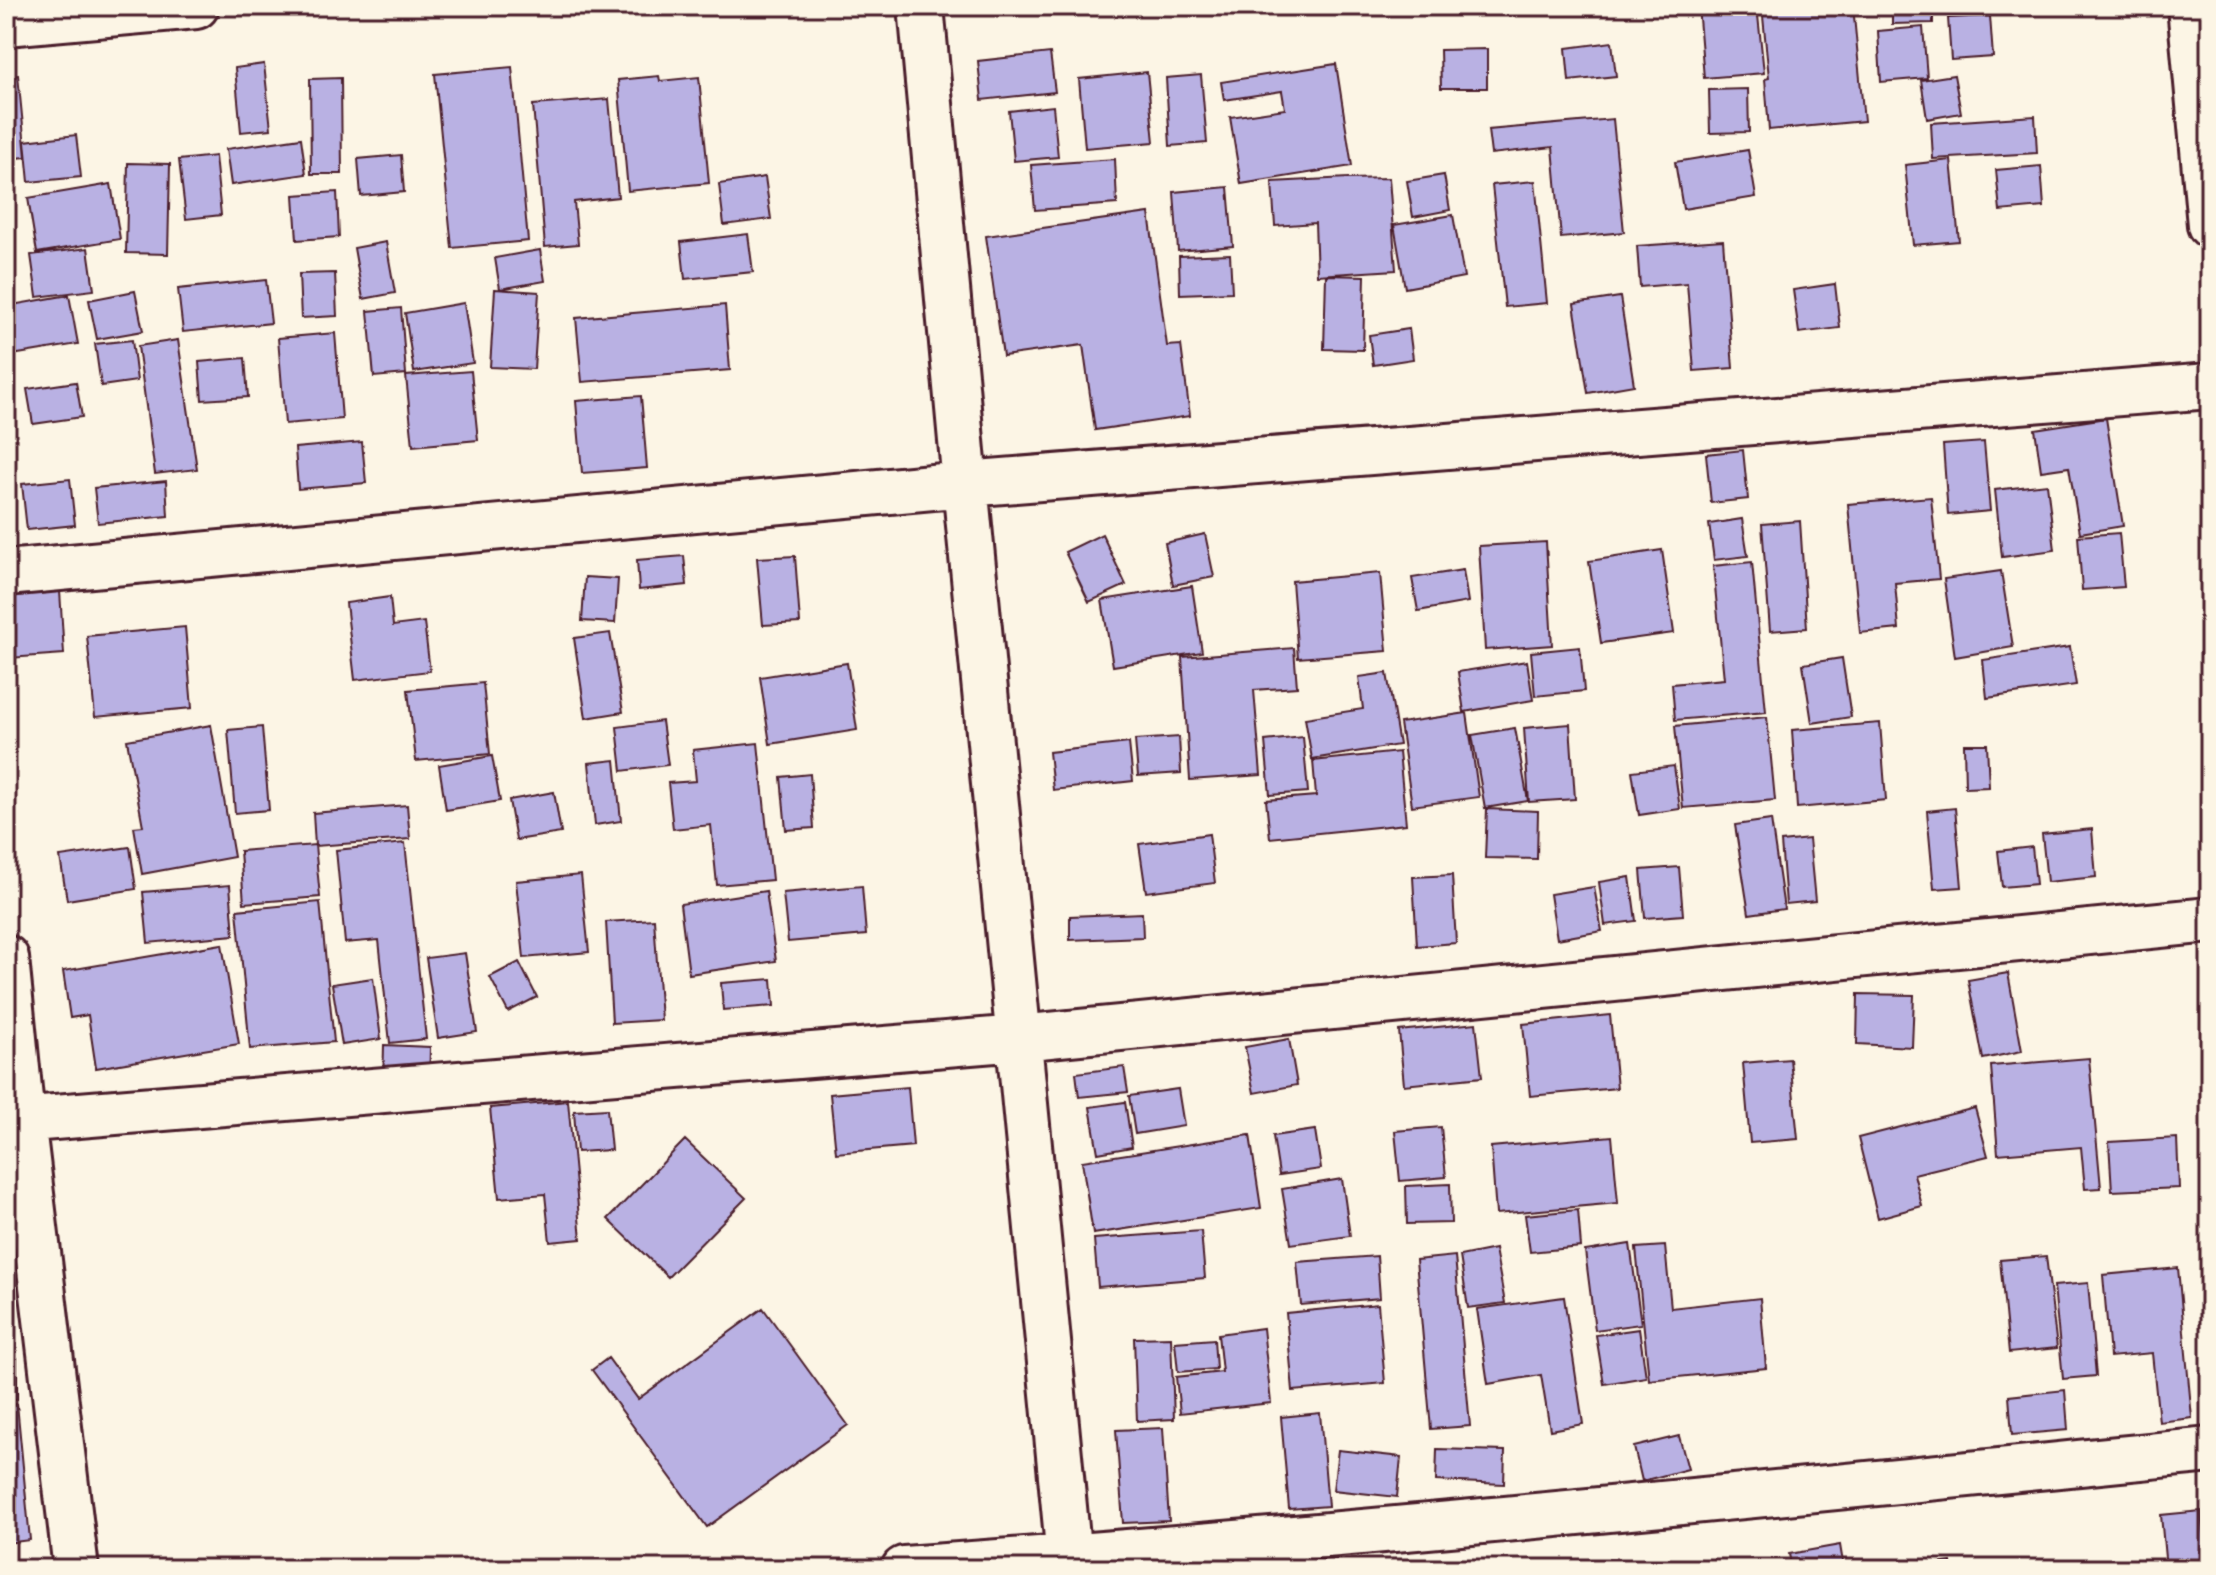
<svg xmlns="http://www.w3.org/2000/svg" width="2216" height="1575" font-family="Itim,sans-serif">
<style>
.building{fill:#b9b1e3;stroke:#4a1f2b;stroke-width:2}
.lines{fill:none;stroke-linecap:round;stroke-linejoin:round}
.street-casing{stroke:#4a1f2b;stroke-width:50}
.secondary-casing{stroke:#4a1f2b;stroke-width:50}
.street{stroke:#fcf5e5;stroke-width:44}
.secondary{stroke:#fcf5e5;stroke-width:44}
</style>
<rect width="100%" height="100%" fill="#fcf5e5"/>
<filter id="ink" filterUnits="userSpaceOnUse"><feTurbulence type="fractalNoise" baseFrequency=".0125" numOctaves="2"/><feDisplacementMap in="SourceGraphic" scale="16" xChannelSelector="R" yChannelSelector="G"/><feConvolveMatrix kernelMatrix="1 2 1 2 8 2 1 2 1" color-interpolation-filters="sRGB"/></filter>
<g filter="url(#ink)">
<path class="building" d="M1698 6H1757L1764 73 1704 78Z
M1762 6H1853L1864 121 1769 130 1765 79 1769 78Z
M1892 6H1933V23L1892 24Z
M1948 6H2075L2074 12 1948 10Z
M1990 16 1993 57 1951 60 1948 18Z
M1923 27 1927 78 1881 82 1878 31Z
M1612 42 1616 76 1569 81 1566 48Z
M1487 49V88H1441L1440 50Z
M1050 53 1055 92 982 100 978 61Z
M264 64 271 129 241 132 235 68Z
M1336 64 1352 166 1241 184 1230 117 1285 109 1282 91 1224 100 1221 82Z
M512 67 528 241 452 248 435 74Z
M1147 72 1154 142 1085 148 1079 79Z
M18 75 26 157 6 159V76Z
M1201 75 1207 143 1170 146 1166 78Z
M1954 75 1961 113 1927 119 1921 80Z
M659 76 660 81 699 77 709 183 628 191 618 80Z
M341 78 342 174H311L310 79Z
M1748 89 1749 132 1710 133 1709 90Z
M609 99 618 197 574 202 578 244 545 247 533 105Z
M1053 106 1058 157 1014 161 1009 111Z
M2035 116 2037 153 1933 159 1931 123Z
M1613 119 1624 232 1561 238 1553 147 1491 154 1488 130Z
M76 135 81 177 29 182 25 141Z
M301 138 306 174 231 185 226 149Z
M1748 150 1756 197 1683 209 1675 162Z
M401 155 404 192 361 196 358 159Z
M215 156 221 215 186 219 179 160Z
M1115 159 1117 204 1035 210 1031 165Z
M1951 160 1959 241 1913 245 1905 165Z
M128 163 170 164 168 254 126 253Z
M2041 166 2044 207 2000 211 1996 170Z
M1444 175 1450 210 1413 217 1407 181Z
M765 177 771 219 724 225 719 184Z
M1348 178V179L1389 178 1396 270 1317 275 1315 223 1275 226 1272 182Z
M1535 181 1547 303 1505 307 1492 185Z
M111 184 120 239 37 253 28 198Z
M1228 187 1233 246 1178 251 1174 192Z
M337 192 339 237 297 240 294 195Z
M1149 213 1167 346 1181 345 1190 416 1095 430 1083 345 1003 356 986 236Z
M1453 215 1464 277 1405 288 1394 225Z
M748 234 753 272 685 279 681 242Z
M1723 240 1733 368 1694 371 1687 283 1640 287 1637 246Z
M386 242 395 293 363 299 354 248Z
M88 248 94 290 37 297 31 255Z
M540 250 545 281 500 289 495 258Z
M1230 254 1232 292 1180 294 1179 256Z
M335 273 337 316 301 318 299 274Z
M1326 275 1365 276 1363 350 1324 349Z
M266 280 271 323 183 332 178 289Z
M1835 284 1840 328 1799 333 1793 290Z
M495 289 539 292 534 369 490 367Z
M135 291 143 331 97 339 89 300Z
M69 295 78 344 6 356V306Z
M1620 297 1634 385 1588 393 1574 304Z
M464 303 473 363 414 372 405 313Z
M725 305 730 370 582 382 576 318Z
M401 308 406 374 374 377 368 311Z
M1409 329 1413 359 1373 365 1369 335Z
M335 333 342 419 285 424 278 338Z
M132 340 137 381 101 386 95 344Z
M178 340 197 469 155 474 138 346Z
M245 358 248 397 202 400 199 362Z
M471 371 478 440 413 446 406 376Z
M76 382 82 417 33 424 27 389Z
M641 396 647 468 582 473 576 401Z
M2106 418 2123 526 2080 533 2069 467 2041 471 2035 429Z
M362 442 366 483 298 489 295 448Z
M1984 442 1990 511 1948 515 1943 445Z
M1743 450 1748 499 1711 503 1706 454Z
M70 479 75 525 27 530 22 484Z
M166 481 168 516 98 523 94 488Z
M2047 484 2055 550 2002 557 1995 490Z
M1931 497 1939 579 1895 583 1899 629 1860 633 1848 504Z
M1742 519 1748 556 1714 560 1709 524Z
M1800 521 1807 628 1770 631 1762 524Z
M2119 533 2124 587 2082 590 2078 536Z
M1102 534 1126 585 1089 602 1065 552Z
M1205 534 1214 577 1173 585 1165 543Z
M1546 542 1552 645 1485 650 1479 546Z
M1662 550 1674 633 1601 643 1589 561Z
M684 556 687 585 639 590 637 560Z
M795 556 800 623 763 625 757 558Z
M1752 562 1766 712 1675 720 1672 684 1724 679 1713 566Z
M1463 570 1468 602 1418 611 1412 578Z
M2001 571 2013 647 1955 657 1944 579Z
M1380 573 1387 651 1298 658 1292 581Z
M585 577 618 579 615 623 582 621Z
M1192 586 1202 652 1113 666 1102 600Z
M60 591 64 654 9 658 6 595Z
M390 597 393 626 424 622 430 671 355 680 346 603Z
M185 627 192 708 95 717 87 636Z
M610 633 623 712 586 718 574 638Z
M1580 647 1584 691 1535 696 1531 652Z
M2070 647 2076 685 1987 698 1983 660Z
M1294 648 1297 687 1254 690 1261 775 1190 780 1182 657Z
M1842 658 1851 717 1812 723 1803 664Z
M1527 661 1533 700 1464 712 1458 672Z
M847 663 857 730 770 744 760 677Z
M1387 673 1399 745 1312 759 1305 718 1363 709 1359 677Z
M483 683 490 754 416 761 408 690Z
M1467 713 1479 797 1412 806 1400 723Z
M1767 717 1775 800 1683 808 1675 726Z
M662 721 668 765 622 771 617 727Z
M1880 723 1886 800 1797 808 1792 730Z
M1570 724 1575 799 1529 802 1524 728Z
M211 725 234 857 142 874 134 827 143 826 127 740Z
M262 727 269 810 235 813 228 730Z
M1515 728 1528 801 1485 808 1472 735Z
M1179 737 1181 773 1138 776 1135 740Z
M1303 737 1308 792 1270 795 1265 741Z
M758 743 772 880 717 885 711 825 673 829 668 783 696 781 693 750Z
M1129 743 1133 781 1053 790 1049 752Z
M1964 744H1987L1989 787 1965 788Z
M1399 752 1406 824 1270 838 1266 800 1316 796 1313 761Z
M492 756 500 801 446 810 439 765Z
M615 760 621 821 595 825 589 763Z
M1674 766 1680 809 1639 815 1632 771Z
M810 774 814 828 786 830 781 777Z
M554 792 561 833 516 840 509 800Z
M407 805 410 839 315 846 313 813Z
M1955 808 1962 887 1934 889 1927 811Z
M1487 809 1538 811 1537 859 1485 858Z
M1771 820 1784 909 1749 914 1735 825Z
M2092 829 2096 877 2047 882 2042 834Z
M1209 834 1215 883 1146 892 1139 844Z
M1809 839 1815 901 1786 904 1781 842Z
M405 843 426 1039 390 1043 379 940 345 943 336 850Z
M315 845 320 897 244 903 240 851Z
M130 847 136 889 67 900 60 857Z
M2032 847 2036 884 2002 887 1998 851Z
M1679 867 1683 915 1645 918 1641 870Z
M581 875 589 952 524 958 516 881Z
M1452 875 1456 943 1417 946 1413 877Z
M1630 877 1636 921 1605 925 1599 882Z
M230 885 234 935 148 943 143 892Z
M862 886 866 935 788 942 783 893Z
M1594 887 1602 931 1557 939 1550 894Z
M766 891 776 961 689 974 680 904Z
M320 902 334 1042 250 1049 237 910Z
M1142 913 1143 937 1070 940V916Z
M654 919 661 1020 612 1023 606 922Z
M222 944 239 1044 96 1068 88 1015 70 1018 63 971Z
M465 953 477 1032 438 1038 426 958Z
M519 962 537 997 508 1012 490 977Z
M2008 973 2022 1051 1983 1059 1968 980Z
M373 978 381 1039 342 1045 332 984Z
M772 979 774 1006 723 1010 721 983Z
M1858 994 1914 995 1912 1047 1857 1044Z
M1610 1015 1617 1088 1530 1096 1523 1024Z
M1476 1023 1482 1077 1404 1085 1399 1031Z
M1289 1039 1297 1085 1254 1093 1245 1047Z
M384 1045 430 1047 429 1088 383 1087Z
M2089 1058 2101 1188 2085 1189 2081 1147 1998 1154 1991 1066Z
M1790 1059 1798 1139 1750 1143 1743 1063Z
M1124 1067 1128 1092 1079 1097 1076 1073Z
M908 1087 913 1146 836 1153 830 1094Z
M1178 1089 1184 1126 1135 1134 1129 1096Z
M568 1101 581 1239 550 1242 545 1194 499 1198 490 1108Z
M1125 1102 1132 1147 1098 1153 1090 1107Z
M1975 1108 1988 1156 1914 1174 1922 1206 1878 1218 1858 1138Z
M607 1109 611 1150 577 1152 574 1111Z
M1441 1127 1446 1177 1400 1181 1395 1131Z
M1315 1130 1321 1169 1279 1175 1273 1136Z
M1250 1135 1261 1208 1093 1234 1082 1161Z
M1612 1136 1618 1203 1496 1214 1491 1147Z
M2177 1138 2179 1188 2112 1191 2109 1142Z
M685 1140 746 1198 668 1277 608 1219Z
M1342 1179 1350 1236 1291 1244 1282 1189Z
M1450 1184 1451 1223 1407 1224 1406 1186Z
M1578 1210 1581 1247 1530 1252 1525 1215Z
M1201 1231 1205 1278 1098 1287 1094 1239Z
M1630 1244 1641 1324 1595 1330 1585 1251Z
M1665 1246 1671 1308 1760 1298 1766 1368 1649 1380 1636 1248Z
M1495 1249 1505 1303 1468 1308 1460 1256Z
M1377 1256 1380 1298 1301 1305 1297 1262Z
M1455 1256 1470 1426 1431 1429 1416 1260Z
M2046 1256 2057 1348 2009 1353 2000 1260Z
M2178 1268 2192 1418 2159 1422 2152 1353 2110 1357 2103 1275Z
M2088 1283 2096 1376 2063 1379 2054 1286Z
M6 1292H12L14 1331 6 1332Z
M1564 1297 1583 1424 1550 1430 1541 1375 1488 1384 1477 1309Z
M1378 1304 1385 1383 1293 1391 1286 1313Z
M763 1308 848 1425 707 1527 592 1370 608 1358 638 1399Z
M1263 1328 1271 1403 1180 1413 1176 1377 1222 1372 1218 1334Z
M1639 1329 1646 1377 1604 1384 1596 1335Z
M1171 1337 1174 1419 1137 1421 1134 1338Z
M1214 1339 1216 1369 1178 1372 1175 1342Z
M6 1358H17V1399H6Z
M2065 1390 2068 1430 2012 1435 2009 1396Z
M17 1404 30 1540 6 1543V1405Z
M1320 1413 1328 1506 1289 1509 1281 1417Z
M1163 1428 1169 1521 1123 1523 1116 1430Z
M1679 1436 1688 1469 1642 1481 1634 1447Z
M1437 1449 1505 1451 1504 1484 1436 1481Z
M1338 1450 1401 1457 1397 1497 1333 1490Z
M2201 1511 2206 1569H2166L2161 1515Z
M1840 1545 1844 1569H1792L1789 1554Z
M2067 1559 2068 1569H2030L2029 1563Z
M1951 1562 1952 1569H1901Z"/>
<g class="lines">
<g class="street-casing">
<path id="street" d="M921 6 965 484 1070 1569
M6 23 196 6
M6 573 965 484 2210 386
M6 958 22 1119 76 1569
M6 1121 1019 1038 2210 920
M904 1569C1340 1538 1775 1493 2210 1450"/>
</g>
<g class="secondary-casing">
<path id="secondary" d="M2190 6 2210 225"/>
</g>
<use href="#street" class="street"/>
<use href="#secondary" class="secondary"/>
</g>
</g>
<rect width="2216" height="1575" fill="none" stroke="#fcf5e5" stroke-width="32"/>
<rect x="16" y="16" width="2184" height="1543" fill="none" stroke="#4a1f2b" stroke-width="3" filter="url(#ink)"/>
</svg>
